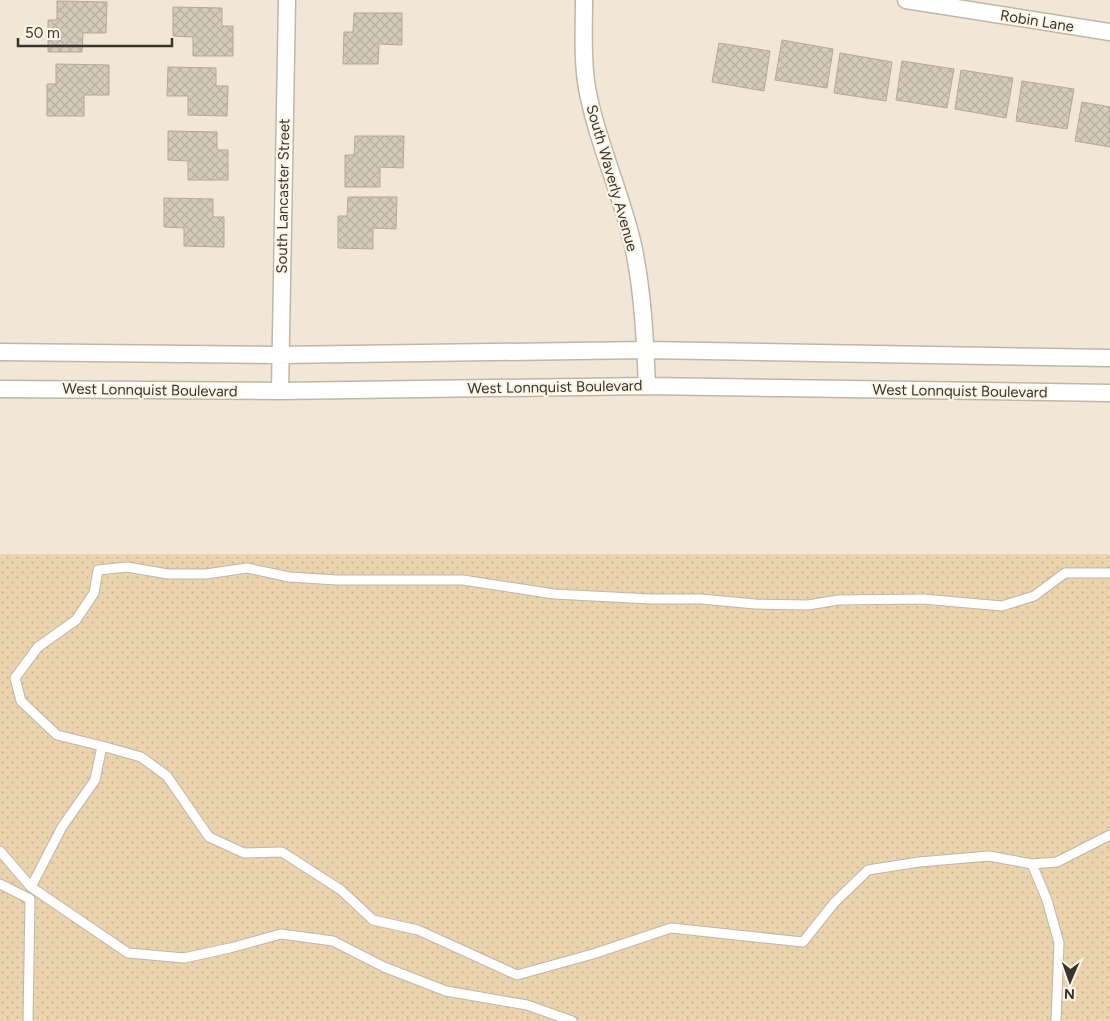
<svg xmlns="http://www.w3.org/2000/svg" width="1110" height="1021" font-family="Figtree,sans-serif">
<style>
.grass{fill:url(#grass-dots)}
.building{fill:url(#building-cross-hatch);stroke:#b3a999}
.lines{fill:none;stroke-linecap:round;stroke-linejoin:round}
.lane-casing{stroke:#c0b6a6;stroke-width:11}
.street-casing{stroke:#c0b6a6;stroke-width:19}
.lane{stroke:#fff;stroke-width:9}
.street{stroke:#fff;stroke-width:16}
.labels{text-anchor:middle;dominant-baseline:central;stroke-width:4.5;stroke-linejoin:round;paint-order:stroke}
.street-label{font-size:15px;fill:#38342e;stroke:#fdf5e7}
</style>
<defs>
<pattern id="grass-dots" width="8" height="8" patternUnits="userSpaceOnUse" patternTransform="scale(1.25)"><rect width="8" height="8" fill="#ebd3ad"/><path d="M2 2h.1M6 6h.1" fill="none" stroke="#cab695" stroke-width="1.8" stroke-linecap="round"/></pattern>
<pattern id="building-cross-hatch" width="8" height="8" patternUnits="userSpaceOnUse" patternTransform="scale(1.25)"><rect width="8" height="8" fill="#d5cbbb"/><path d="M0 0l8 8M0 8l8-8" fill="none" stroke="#b8afa1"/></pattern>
</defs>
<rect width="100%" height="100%" fill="#f2e7d7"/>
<path class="grass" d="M0 554H1110V1021H0Z"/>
<path class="building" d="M57 1 107 2 106 33H83L82 52H48V20H57Z
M173 7 222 8V26H233V56H193V37L173 36Z
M354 13H402V45L379 44 378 64H343L344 32H353Z
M782 40 833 49 827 88 775 80Z
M719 43 770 51 764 91 712 82Z
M840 53 892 62 886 101 834 93Z
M902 61 954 69 947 108 896 100Z
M56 64 109 65V95H84V116H47V84H56Z
M168 67 216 68V86H228L227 116 188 115V96H167Z
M961 70 1013 78 1006 118 955 109Z
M1022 81 1074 89 1067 129 1016 121Z
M1082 102 1110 107V147L1075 141Z
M168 131 217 132V150H228V180H188V161L168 160Z
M355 136H404L403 168 380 167V187H345V155H354Z
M348 197H397L396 229 373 228V249L338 248V216H347Z
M164 198 213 199V217H224V247L184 246V228L164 227Z"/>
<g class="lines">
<g class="lane-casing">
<path id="lane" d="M102 746 57 735 21 701 15 678 38 647 76 620 94 593 98 570 127 567 168 574H206L247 568 289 577 337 580H463L554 594 651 599H701L755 604 808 605 838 600 923 599 1002 606 1034 596 1065 573H1110
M0 851 31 887
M1032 864 1057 862 1110 835
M0 884 30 899 28 1021
M572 1021 527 1005 446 991 384 967 333 941 281 934 230 948 184 958 128 953 31 887 62 827 95 780 102 746 141 757 167 776 209 837 244 853 282 852 341 890 373 920 418 930 517 975 593 954 671 928 803 942 834 903 868 870 919 862 989 856 1032 864 1047 900 1059 943 1056 1021"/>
</g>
<g class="street-casing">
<path id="street" d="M584 0C584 29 582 59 587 88 597 142 621 192 633 245 643 292 645 339 647 386
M906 0 1110 32
M0 352 279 355 646 350 1110 358
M0 389 280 391 647 386 1110 393
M280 391 287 0"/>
</g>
<use href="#lane" class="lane"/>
<use href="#street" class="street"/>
</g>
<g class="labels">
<g class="street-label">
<text transform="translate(1037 21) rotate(9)">Robin Lane</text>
<text transform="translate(612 178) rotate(74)">South Waverly Avenue</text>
<text transform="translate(283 196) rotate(-89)">South Lancaster Street</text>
<text transform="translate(555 387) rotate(-1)">West Lonnquist Boulevard</text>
<text transform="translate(150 390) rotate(1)">West Lonnquist Boulevard</text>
<text transform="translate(960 391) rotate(1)">West Lonnquist Boulevard</text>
</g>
</g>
<g transform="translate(1070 981) rotate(182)" stroke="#fdf5e7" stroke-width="4" paint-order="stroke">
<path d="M0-4L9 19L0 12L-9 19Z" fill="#38342e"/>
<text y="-8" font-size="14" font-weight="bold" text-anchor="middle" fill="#38342e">N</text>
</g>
<path d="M18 38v8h154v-8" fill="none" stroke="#38342e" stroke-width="2.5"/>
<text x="25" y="38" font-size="15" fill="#38342e" stroke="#fdf5e7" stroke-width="4" paint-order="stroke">50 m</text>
</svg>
